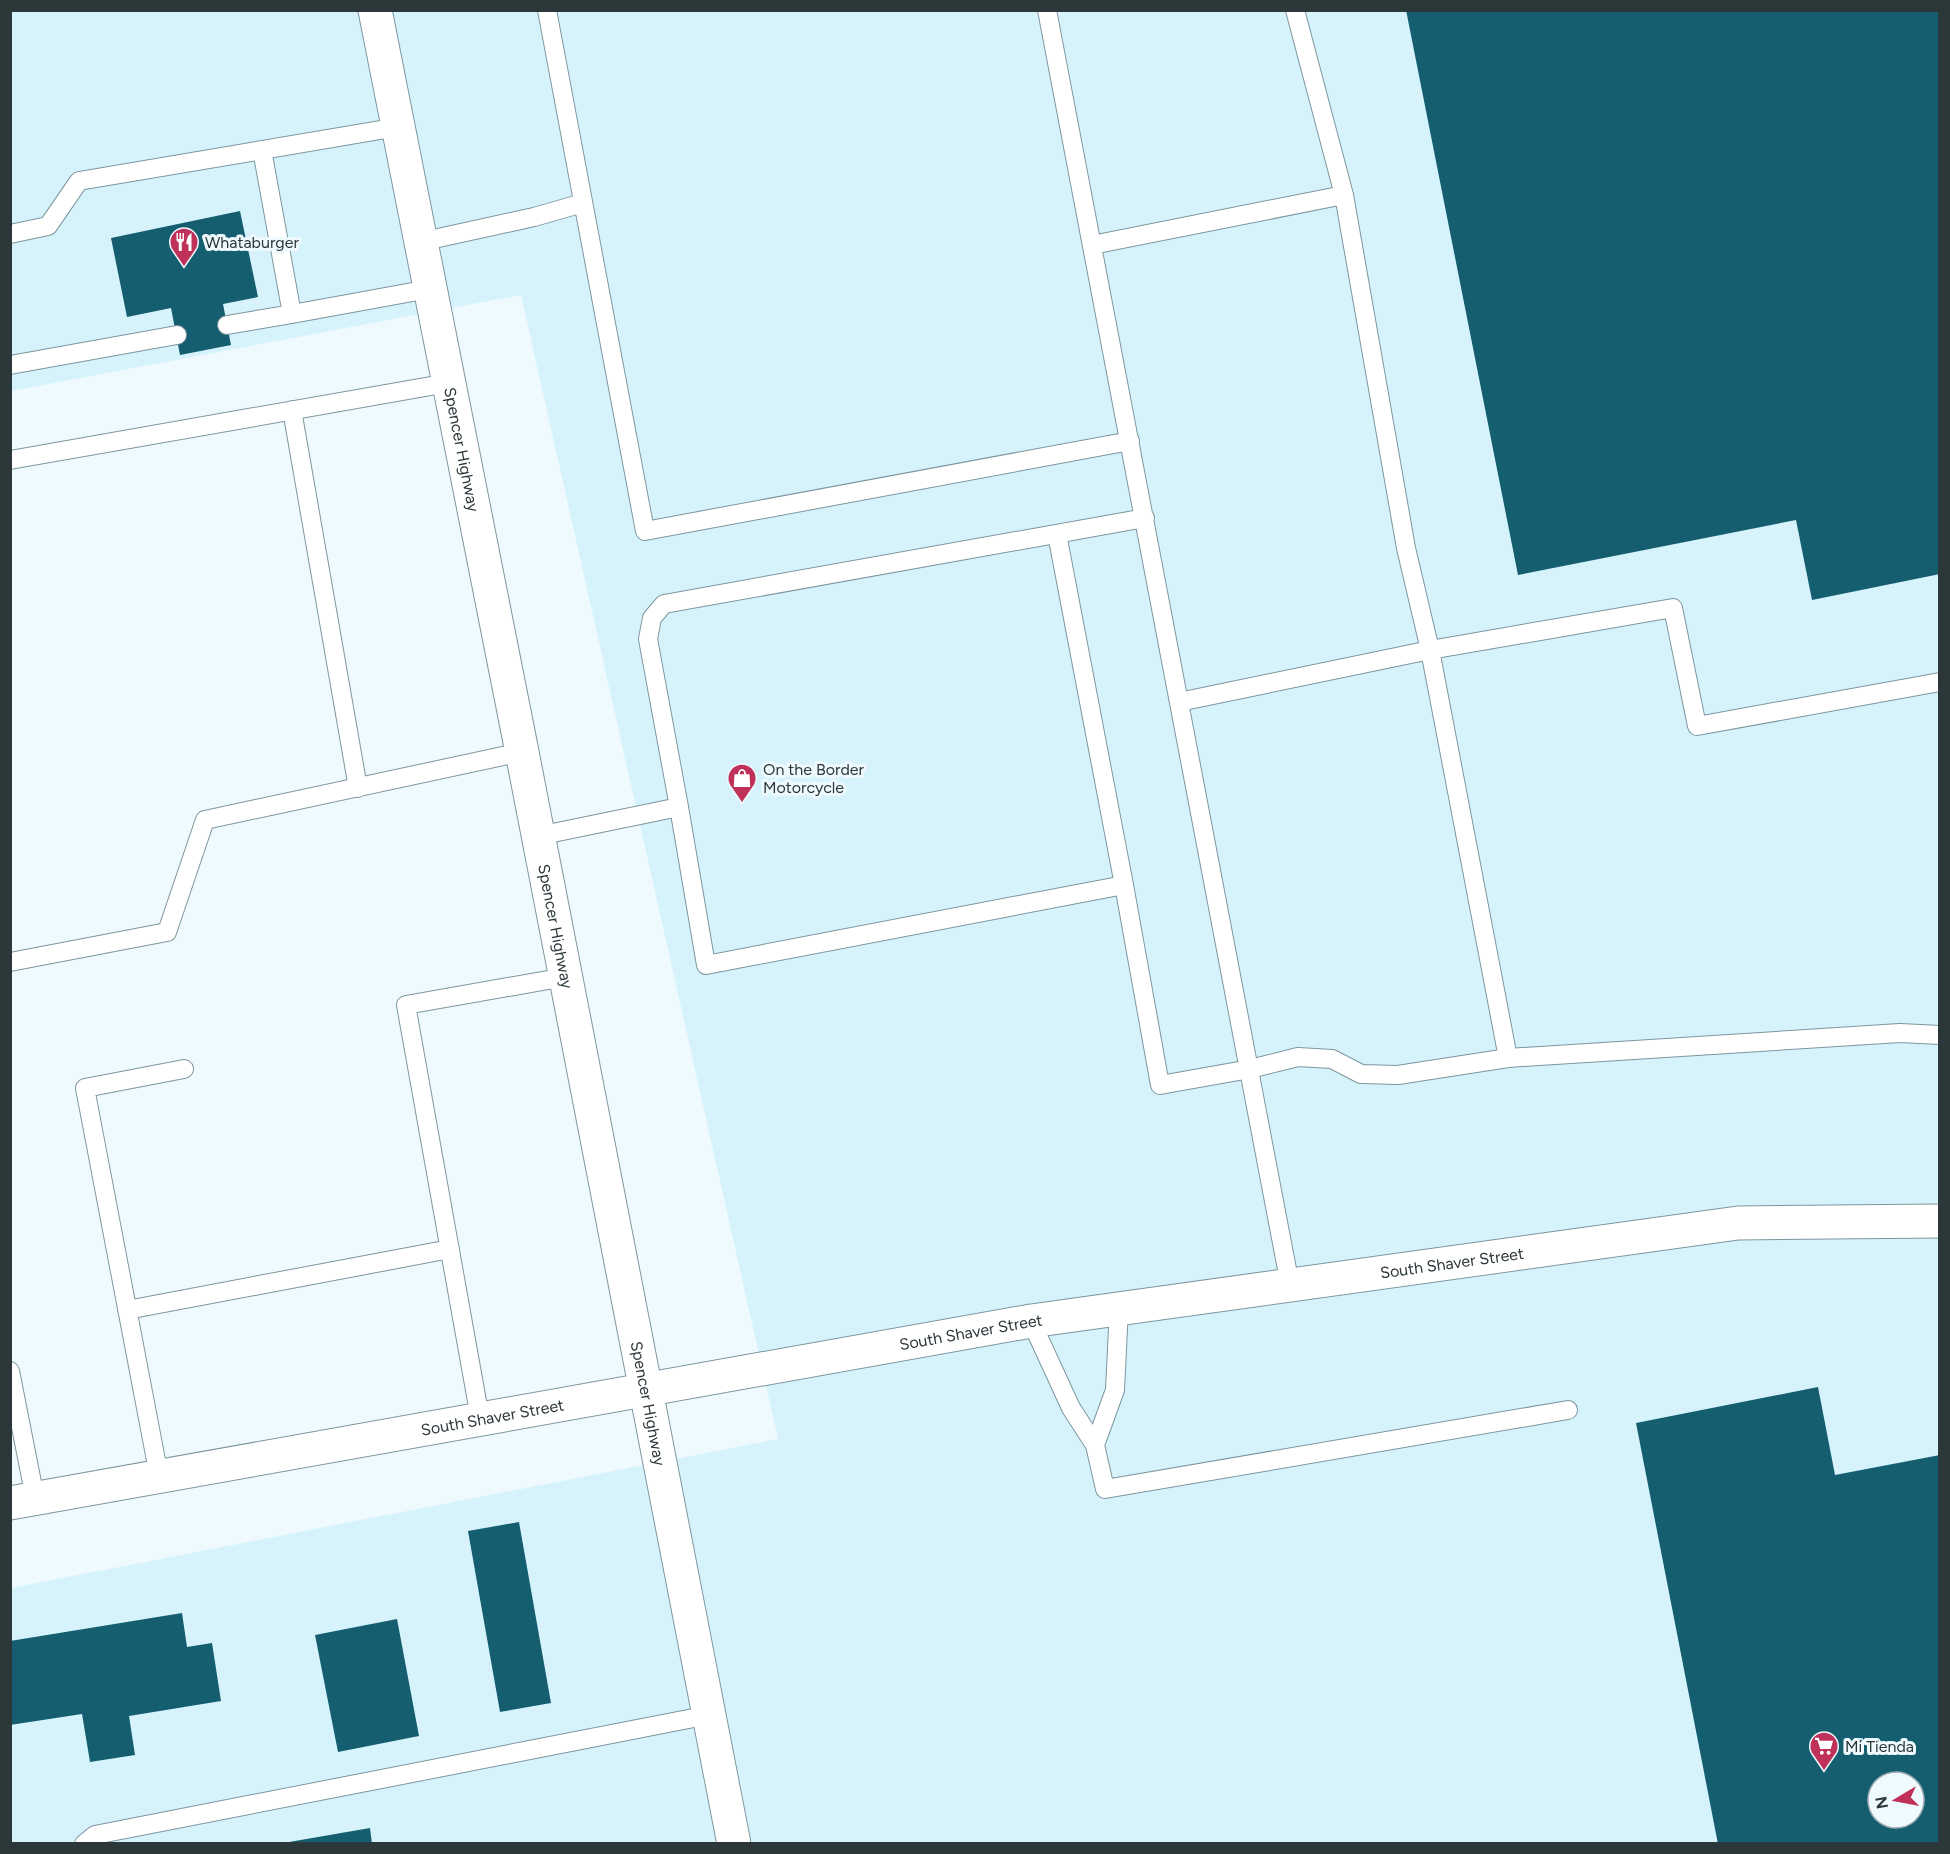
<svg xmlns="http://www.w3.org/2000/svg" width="1950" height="1854" font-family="Figtree,sans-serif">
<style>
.built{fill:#d6f3fc;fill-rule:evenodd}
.building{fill:#145e70;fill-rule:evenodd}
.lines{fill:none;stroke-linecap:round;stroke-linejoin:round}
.lane-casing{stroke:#7d969e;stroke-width:20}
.primary-casing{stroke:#7d969e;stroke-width:35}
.lane{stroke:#fff;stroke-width:18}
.primary{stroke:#fff;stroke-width:33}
.labels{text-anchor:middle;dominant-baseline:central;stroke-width:6;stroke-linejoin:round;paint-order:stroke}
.poi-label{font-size:16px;fill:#2c373a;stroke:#effafe;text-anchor:start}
.street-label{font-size:16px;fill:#2c373a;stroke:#effafe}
</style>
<rect width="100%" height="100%" fill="#effafe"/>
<path class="built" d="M11 11H1939V1843H11V1588L778 1439 521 295 11 391ZM1878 1782H1914V1818H1878Z"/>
<path class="building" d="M1406 10H1940V574L1812 600 1796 520 1518 575Z
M240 211 258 297 223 304 231 345 180 355 171 308 127 317 111 238Z
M1818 1387 1835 1475 1940 1455V1844H1718L1636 1423ZM1878 1782H1914V1818H1878Z
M519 1522 551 1703 500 1712 468 1531Z
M182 1613 187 1647 212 1643 221 1701 129 1716 135 1755 90 1762 82 1714 10 1725V1641Z
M397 1619 419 1736 338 1752 315 1635Z
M370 1828 372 1844H289V1842Z"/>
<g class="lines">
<g class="lane-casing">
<path id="lane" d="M547 10 645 531 1130 441
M1047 10 1290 1285
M1295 10 1344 195
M262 150 292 314 429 289
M10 234 48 226 79 181 398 127
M420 242 534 217 583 203
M1092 245 1344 195 1406 548 1430 650 1673 608 1697 726 1940 682
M227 325 292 314
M10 365 177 335
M292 410 358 788
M10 460 448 383
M1057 534 1124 885 1160 1085 1250 1069 1298 1057 1332 1059 1361 1074 1398 1075 1508 1058 1900 1033 1940 1035
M1179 702 1430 650 1508 1058
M679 807 706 965 1124 885
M538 836 679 807 648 639 652 618 664 604 1145 518
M10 962 167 932 205 820 522 752
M127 1310 450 1249
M1031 1321 1071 1408 1095 1445 1105 1489 1568 1410
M10 1371 35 1498
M480 1418 406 1005 565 977
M1095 1445 1115 1390 1119 1308
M159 1476 85 1088 184 1069
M84 1844 95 1835 709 1715"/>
</g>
<g class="primary-casing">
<g id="primary">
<path id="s1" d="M375 10 522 752 734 1844"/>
<path id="s2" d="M10 1503 1031 1321 1738 1223 1940 1221"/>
</g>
</g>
<use href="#lane" class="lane"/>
<use href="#primary" class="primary"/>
</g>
<defs>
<g id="restaurant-pin" transform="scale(1.5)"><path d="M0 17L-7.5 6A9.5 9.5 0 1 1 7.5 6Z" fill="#c03159" stroke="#effafe"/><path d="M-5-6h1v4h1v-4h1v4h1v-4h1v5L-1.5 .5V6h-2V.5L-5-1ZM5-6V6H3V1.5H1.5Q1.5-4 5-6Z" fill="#fff"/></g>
<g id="shop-pin" transform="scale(1.5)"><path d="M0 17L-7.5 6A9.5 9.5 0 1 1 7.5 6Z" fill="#c03159" stroke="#effafe"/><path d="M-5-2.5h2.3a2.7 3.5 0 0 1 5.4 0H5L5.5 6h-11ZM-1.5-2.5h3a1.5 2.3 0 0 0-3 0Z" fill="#fff"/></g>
<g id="supermarket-pin" transform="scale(1.5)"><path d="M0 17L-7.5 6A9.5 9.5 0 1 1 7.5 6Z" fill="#c03159" stroke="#effafe"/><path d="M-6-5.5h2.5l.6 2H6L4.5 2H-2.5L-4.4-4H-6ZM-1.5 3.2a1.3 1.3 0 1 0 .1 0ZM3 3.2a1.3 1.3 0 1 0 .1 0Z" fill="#fff"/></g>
</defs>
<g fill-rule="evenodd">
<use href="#restaurant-pin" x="184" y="242"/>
<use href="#shop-pin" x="742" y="778"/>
<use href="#supermarket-pin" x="1824" y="1746"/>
</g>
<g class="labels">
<g class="poi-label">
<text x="205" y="242">Whataburger</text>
<text x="763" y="769">On the Border<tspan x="763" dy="18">Motorcycle</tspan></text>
<text x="1845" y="1746">Mi Tienda</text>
</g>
<g class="street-label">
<text stroke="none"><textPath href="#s1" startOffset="448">Spencer Highway</textPath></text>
<text stroke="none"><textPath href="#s1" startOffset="934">Spencer Highway</textPath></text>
<text stroke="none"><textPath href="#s2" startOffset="1462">South Shaver Street</textPath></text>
<text stroke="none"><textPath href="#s2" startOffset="976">South Shaver Street</textPath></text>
<text stroke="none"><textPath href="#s1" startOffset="1420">Spencer Highway</textPath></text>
<text stroke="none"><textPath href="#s2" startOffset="490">South Shaver Street</textPath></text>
</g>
</g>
<rect width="1950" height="1854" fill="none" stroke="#2c373a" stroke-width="24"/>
<g transform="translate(1896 1800) rotate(260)"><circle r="28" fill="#effafe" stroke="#a1acb0" stroke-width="1.5"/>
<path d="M0-4.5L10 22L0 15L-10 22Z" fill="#c03159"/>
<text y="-9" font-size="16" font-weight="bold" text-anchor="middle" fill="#2c373a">N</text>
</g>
</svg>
